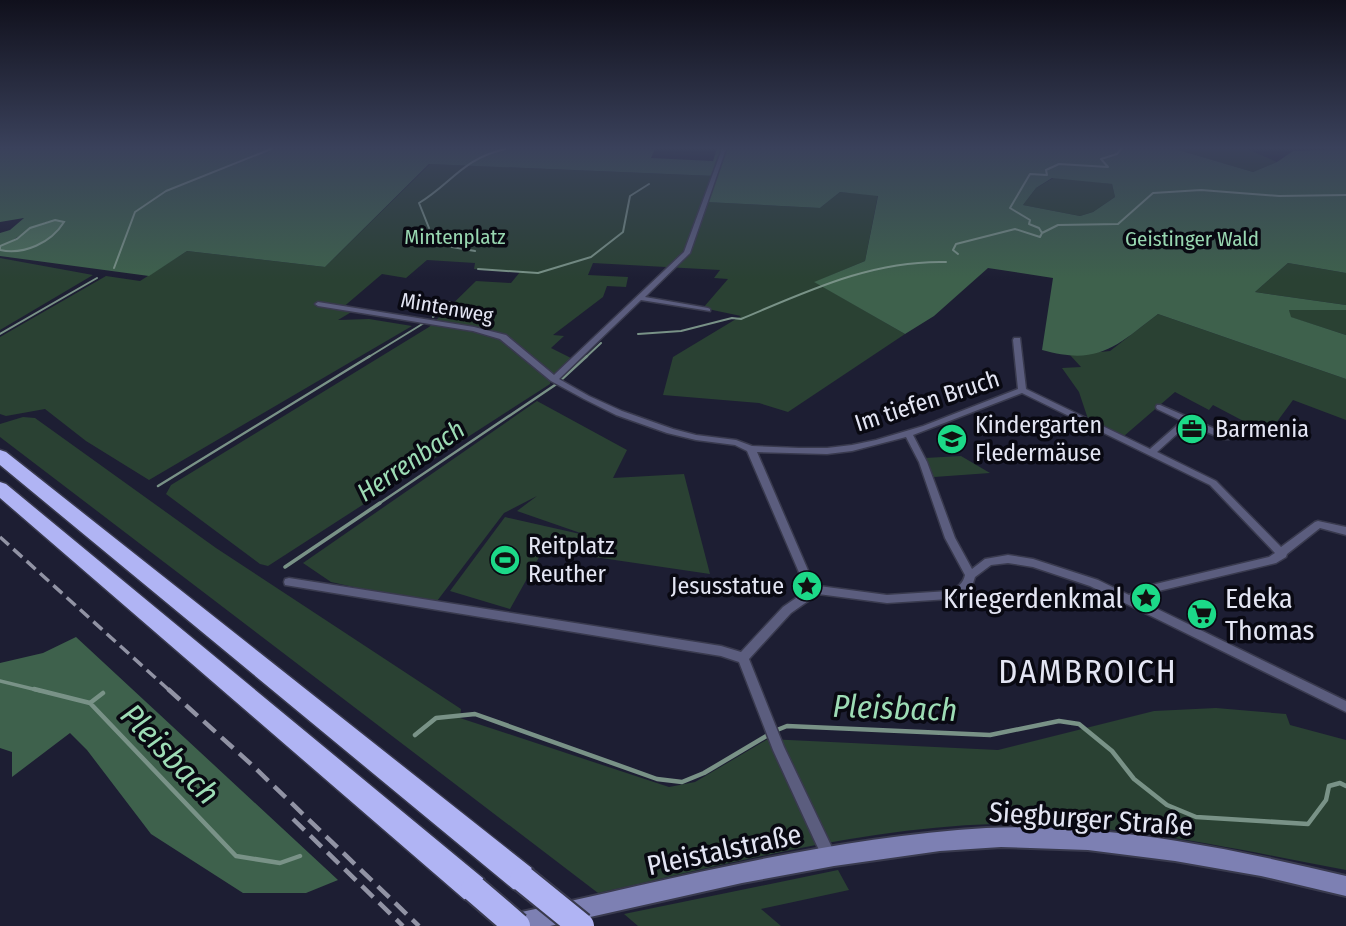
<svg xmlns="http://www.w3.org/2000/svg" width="1346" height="926" font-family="'Fira Sans Condensed',sans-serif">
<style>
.green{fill:#2a4133}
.forest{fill:#3e614c;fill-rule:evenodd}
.water{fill:#4b6f59;stroke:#799287;stroke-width:2}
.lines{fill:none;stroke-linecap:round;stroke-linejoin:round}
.stream-far3{stroke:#799287;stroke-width:2}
.stream-far2{stroke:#799287;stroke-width:2.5}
.stream-far1{stroke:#799287;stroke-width:3.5}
.stream{stroke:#799287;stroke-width:4.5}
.street-casing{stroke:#393a4e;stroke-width:3}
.secondary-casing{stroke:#393a4e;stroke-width:4}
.highway-casing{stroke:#393a4e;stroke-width:3}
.street{fill:#5b5d7e;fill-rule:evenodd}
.secondary{fill:#7d80b3;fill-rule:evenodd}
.highway{fill:#b0b4f4;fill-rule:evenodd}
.rail-far1{stroke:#9193a4;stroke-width:3.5;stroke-dasharray:12 6;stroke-linecap:butt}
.rail{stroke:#9193a4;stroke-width:4.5;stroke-dasharray:16 8;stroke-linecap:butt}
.highway-bridge-casing{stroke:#393a4e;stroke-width:30;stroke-linecap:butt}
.highway-bridge{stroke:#b0b4f4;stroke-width:26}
.labels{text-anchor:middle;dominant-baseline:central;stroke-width:7;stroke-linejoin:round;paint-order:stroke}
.far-park-label{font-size:21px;fill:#98d7b1;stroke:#090912}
.far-street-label{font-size:21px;fill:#e3e5f3;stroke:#090912}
.street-label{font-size:24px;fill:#e3e5f3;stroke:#090912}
.poi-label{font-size:24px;fill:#e3e5f3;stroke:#090912;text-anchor:start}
.water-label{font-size:26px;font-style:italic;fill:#9ddcb5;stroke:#090912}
.near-poi-label{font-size:28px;fill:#e3e5f3;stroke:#090912;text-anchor:end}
.near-street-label{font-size:28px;fill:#e3e5f3;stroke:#090912}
.near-water-label{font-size:32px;font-style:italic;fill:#9ddcb5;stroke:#090912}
.near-quarter-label{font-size:33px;letter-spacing:2px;fill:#e3e5f3;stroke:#090912}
</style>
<rect width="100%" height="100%" fill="#1d1e33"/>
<path class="green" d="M1037 149 1129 151 1111 160 1117 170 1114 171 1056 168 1062 178 1112 184 1115 197 1093 212 1080 216 1023 205 1036 188 1055 177C1045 174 1037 175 1030 182L1031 190 1018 209 1043 225 1106 219 1146 196 1197 186 1261 194H1346V199L1321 201 1240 193 1191 194 1160 201 1112 231 1054 233 1053 238C1042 241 1035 236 1025 233 1016 231 998 238 991 243L992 244 958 251 965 257 956 263V267L891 266 856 277H835L859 266 885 261 887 249 902 259 950 257 953 253 944 246C961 232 1011 224 1032 229 1024 219 1009 217 1001 206L1017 185 1014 178 1019 170H1038L1047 162Z
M1175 149H1247L1277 162 1253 172Z
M430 164 715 176 707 202 820 208 840 192 878 195 865 261 815 282 905 334 788 412 759 403 663 395 673 357 741 316 703 308 728 279 714 278 720 270 593 263 588 275 628 277 626 287 607 286 603 297 553 335 564 336 551 348 573 359 551 379 550 384 268 566 260 564 166 494 171 485 429 327 476 281 511 283 520 272 474 269 475 263 427 260 406 278 382 274 341 309 353 311 338 320 369 319 412 326 149 480 86 441 45 409 6 416 0 414V337L106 276 140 281 187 251 325 267Z
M0 258 93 275 0 330Z
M1288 263 1346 273V305L1255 292Z
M1289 310H1346V335L1290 317Z
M1158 314 1346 379V420L1293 400 1268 434 1213 405 1209 410 1175 392 1124 436 1088 419 1079 392 1062 368 1081 367 1070 355 1110 351Z
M537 401 627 450 613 478 684 474 710 574 547 550 552 534 510 609 450 591 505 517 589 536 517 511 537 496 504 513 434 605 331 582 303 563Z
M23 417 35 418 216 548 461 709 460 718 669 787 695 782 768 739 998 750 1154 711 1216 708 1286 714 1290 725 1346 740V870C1230 848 1113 821 994 824 860 828 729 864 598 893L0 437V424Z
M961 456 990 473 934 477 925 458Z
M838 870 849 890 761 909 781 926H638L624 914Z"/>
<path class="forest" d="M0 149H655L651 158 713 161 717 149H1175L1253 172 1277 162 1293 151 1346 149V273L1288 263 1255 292 1346 305V310H1289L1291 317 1346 335V379L1158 314C1116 346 1099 366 1042 350L1053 278 988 268 934 316 905 334 814 282 865 261 878 196 840 192 820 208 706 202 715 176 429 164 325 267 187 251 149 276 0 256V250C24 255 51 243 64 222 41 215 21 239 0 246V233L10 230 24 218 0 222ZM1052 178 1112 184 1115 197 1093 212 1080 216 1023 205 1036 188Z
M76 637 338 880 306 893H243L151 834 87 750 70 733 12 777V752L0 748V663L43 653Z"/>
<path class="water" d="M55 220 64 222C51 243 24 255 0 250V246L17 239 30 228Z"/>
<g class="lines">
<path class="stream-far3" d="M429 228 419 203C452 183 462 159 505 149
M434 232 452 247 475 251
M1042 233 1058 225 1118 224 1153 193 1201 190 1279 196 1346 195
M958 254 953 250 956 244 1015 229 1040 237 1042 233 1039 228 1029 224 1030 220 1010 208 1030 174 1047 175 1046 170 1059 164 1108 167 1101 159 1117 154 1121 149
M114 268 135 212 166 191 271 149
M478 269 538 273 591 257 623 232 630 196 649 184
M433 317 450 302
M0 334 97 278
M638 334 681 331 732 318 741 319C808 291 872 260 946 262
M367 358 424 323
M585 358 601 343"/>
<path class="stream-far2" d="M562 379 587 356
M158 486 370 356
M377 505 558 383"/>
<path class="stream-far1" d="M285 567 380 503
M0 681 41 691"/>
<path class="stream" d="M34 689 90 703 236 856 280 863 300 856
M90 703 103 693
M777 730 787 726 990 735 1059 721 1079 724 1112 751 1134 779 1167 805 1196 817 1308 824 1326 800 1329 786 1340 783 1346 786
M415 735 436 718 475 714 657 779 682 782 704 773 768 735"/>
<g class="street-casing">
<path id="street" d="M722 149H726L690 253 645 297 708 308 710 309V311L641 300 559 379 589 396 622 411 673 429 696 435 736 440 752 446 799 448H827L852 445 876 440 923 426 1018 389 1013 340 1014 338H1020L1026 389 1150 449 1182 421 1157 409 1156 407 1157 405H1160L1229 435 1230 437 1229 439H1223L1188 424 1157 452 1216 481 1281 547 1315 522 1318 521 1346 527V535L1320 528 1287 554 1286 557 1276 563 1146 594 1139 600 1346 701V712L1090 586 1033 567 1008 563 991 565 975 577 972 586 963 595 949 599 887 603 818 594 791 613 749 659 784 747 836 856 834 861 829 863 824 861 773 750 739 662 721 656 285 585 284 582 285 579 289 578 721 646 741 652 783 607 809 589 801 577 747 451 735 445 696 440 667 433 616 415 584 399 551 381 500 339 473 331 318 306 315 304 318 302 474 327 506 335 554 375 684 252ZM1022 393 1210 485 1275 553 1269 557 1143 587 1129 595 1098 580 1033 559 1008 555 985 559 972 569 955 538 927 462 913 435ZM906 437 919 462 945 538 965 575C963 584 957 588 949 591L887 595 819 586 810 575 757 452 827 454 852 451Z"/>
</g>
<g class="secondary-casing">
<path id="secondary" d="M986 828C1107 823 1229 848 1346 876V896L1261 876 1175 861 1088 850 1001 847 940 851 834 866 742 883 550 926H502V924L505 917 512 914C669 880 825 838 986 828Z"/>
</g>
<g class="highway-casing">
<path id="highway" d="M0 450 6 452 533 869 537 879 533 889 523 893 513 889 0 465Z
M0 482 6 484 484 879 488 889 484 899 474 903 464 899 0 498Z"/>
</g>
<use href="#street" class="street"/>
<use href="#secondary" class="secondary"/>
<use href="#highway" class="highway"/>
<path class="rail-far1" d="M0 537 170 691"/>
<path class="rail" d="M168 689 252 765 419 926
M293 819 403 926"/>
<g class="highway-bridge-casing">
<path id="highway-bridge" d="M523 879 581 926
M474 889 517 926"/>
</g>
<use href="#highway-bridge" class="highway-bridge"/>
</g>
<linearGradient id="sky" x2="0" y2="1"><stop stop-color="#10101c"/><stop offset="0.53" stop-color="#3a415b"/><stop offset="1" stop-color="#3a415b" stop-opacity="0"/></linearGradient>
<rect width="1346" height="279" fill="url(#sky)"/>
<defs>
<g id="office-disc" transform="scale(1.575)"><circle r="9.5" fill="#1cd988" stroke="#090912"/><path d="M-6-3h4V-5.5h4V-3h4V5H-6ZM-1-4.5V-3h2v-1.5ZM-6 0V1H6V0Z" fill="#111"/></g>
<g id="school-disc" transform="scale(1.575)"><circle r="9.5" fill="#1cd988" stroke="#090912"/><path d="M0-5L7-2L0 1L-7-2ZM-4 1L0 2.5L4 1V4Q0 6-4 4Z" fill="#111"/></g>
<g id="stadium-disc" transform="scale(1.575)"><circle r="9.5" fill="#1cd988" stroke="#090912"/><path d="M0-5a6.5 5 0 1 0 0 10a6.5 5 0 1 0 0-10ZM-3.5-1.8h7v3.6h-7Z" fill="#111"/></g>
<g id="sight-disc" transform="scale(1.575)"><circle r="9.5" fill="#1cd988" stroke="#090912"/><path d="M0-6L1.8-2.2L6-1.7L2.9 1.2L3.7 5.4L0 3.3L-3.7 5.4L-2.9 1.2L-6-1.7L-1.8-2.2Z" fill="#111"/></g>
<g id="supermarket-disc" transform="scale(1.575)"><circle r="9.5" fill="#1cd988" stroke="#090912"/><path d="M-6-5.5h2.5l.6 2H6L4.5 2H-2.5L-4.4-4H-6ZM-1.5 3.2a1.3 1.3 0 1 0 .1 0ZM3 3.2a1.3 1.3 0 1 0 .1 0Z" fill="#111"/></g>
</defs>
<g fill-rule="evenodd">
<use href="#office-disc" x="1192" y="429"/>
<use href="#school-disc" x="952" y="439"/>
<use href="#stadium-disc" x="505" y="560"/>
<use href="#sight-disc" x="807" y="586"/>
<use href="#sight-disc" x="1146" y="598"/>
<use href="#supermarket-disc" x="1202" y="614"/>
</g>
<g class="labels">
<g class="far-park-label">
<text x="455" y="237">Mintenplatz</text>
<text x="1192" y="239">Geistinger Wald</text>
</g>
<g class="far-street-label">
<text transform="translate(447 308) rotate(10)">Mintenweg</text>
</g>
<g class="street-label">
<text transform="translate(927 401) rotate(-18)">Im tiefen Bruch</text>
</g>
<g class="poi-label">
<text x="975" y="425">Kindergarten<tspan x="975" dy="28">Fledermäuse</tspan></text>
<text x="1215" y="429">Barmenia</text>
<text x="528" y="546">Reitplatz<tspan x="528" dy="28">Reuther</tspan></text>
<text x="784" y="586" text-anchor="end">Jesusstatue</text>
</g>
<g class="water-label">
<text transform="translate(411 461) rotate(-34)">Herrenbach</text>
</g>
<g class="near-poi-label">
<text x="1123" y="598">Kriegerdenkmal</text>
<text x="1225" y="598" text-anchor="start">Edeka<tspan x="1225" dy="32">Thomas</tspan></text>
</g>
<g class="near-street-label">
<text transform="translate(1091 819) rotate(4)">Siegburger Straße</text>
<text transform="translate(724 850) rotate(-12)">Pleistalstraße</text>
</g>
<g class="near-water-label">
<text transform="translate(895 708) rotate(2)">Pleisbach</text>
<text transform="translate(170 754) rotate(46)">Pleisbach</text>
</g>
<g class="near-quarter-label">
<text x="1088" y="672">DAMBROICH</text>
</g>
</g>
</svg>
